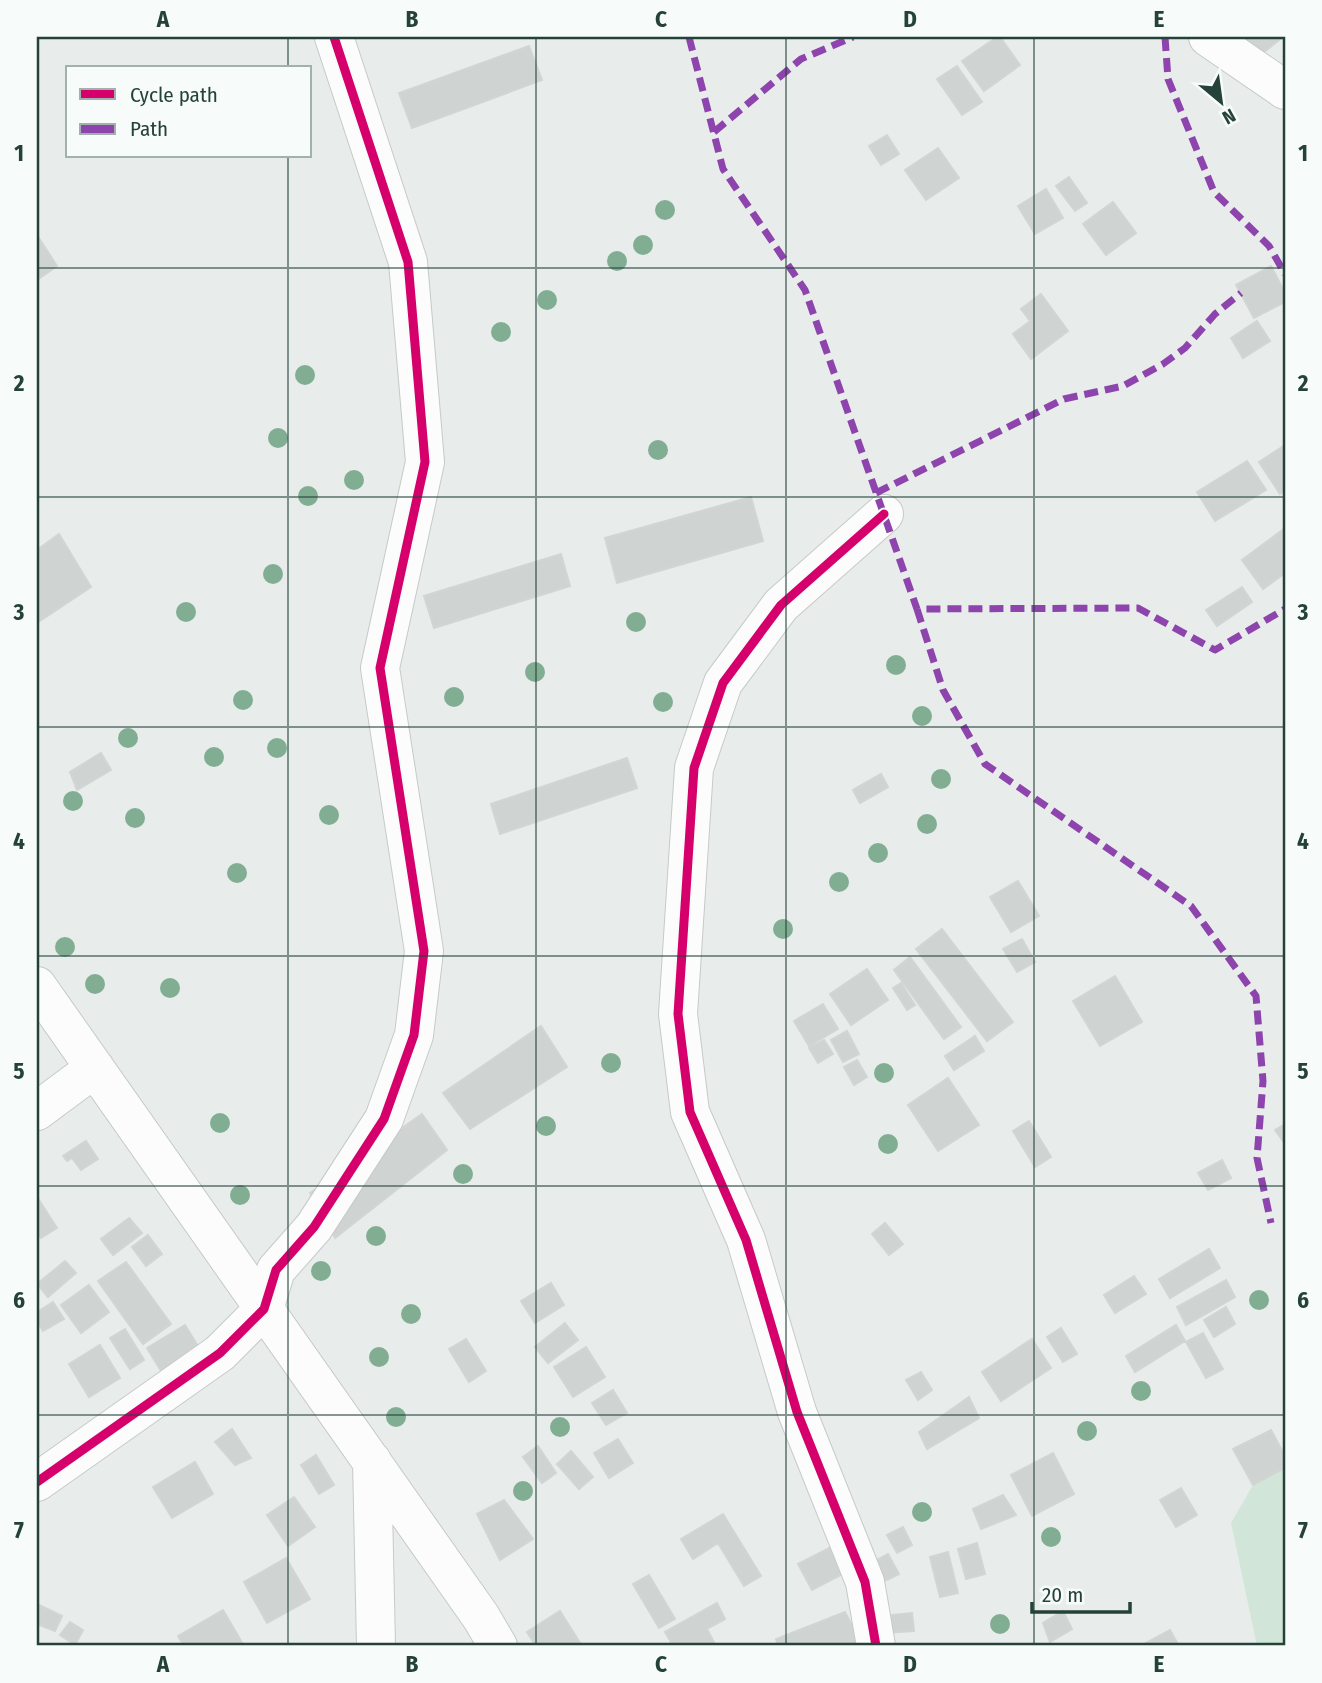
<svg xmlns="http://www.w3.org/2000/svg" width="1322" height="1683" font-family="'Fira Sans Condensed',sans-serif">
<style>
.green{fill:#d1e6d8}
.building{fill:#cfd4d2;stroke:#d1d6d4;stroke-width:2}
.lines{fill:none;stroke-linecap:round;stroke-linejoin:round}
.minor-casing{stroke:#c5cac8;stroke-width:40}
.minor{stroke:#fcfcfc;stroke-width:38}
.quiet{stroke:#8e44ad;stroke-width:7;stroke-dasharray:14 7;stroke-linecap:butt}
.cycleway-casing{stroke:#f7fbf9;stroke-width:13}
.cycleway{stroke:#d6006c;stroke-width:9}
.tree{fill:#81ae93}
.grid{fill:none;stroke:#24423a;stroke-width:2;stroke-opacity:0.55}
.neatline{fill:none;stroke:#24423a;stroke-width:2.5}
.grid-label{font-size:23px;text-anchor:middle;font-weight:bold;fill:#24423a}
</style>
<rect width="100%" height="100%" fill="#e8edeb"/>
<path class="green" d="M1285 1468V1646H1257L1231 1523 1253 1485Z"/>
<path class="building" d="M997 37H1000L1020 65 984 91 962 61Z
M1238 37H1283L1255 59Z
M529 46 542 80 412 128 399 93Z
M957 66 982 102 962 115 937 79Z
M887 135 899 154 881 165 869 146Z
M938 148 959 178 926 200 905 170Z
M1069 177 1087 203 1075 211 1056 186Z
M1046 189 1063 218 1035 234 1018 206Z
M1113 202 1136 233 1106 255 1083 224Z
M37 235 57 266 37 280Z
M1271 266 1285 293V302L1254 318 1236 285Z
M1041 294 1068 331 1031 359 1013 334 1030 321 1021 309Z
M1257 321 1270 341 1243 358 1231 338Z
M1285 445V490L1280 494 1259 462Z
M1247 461 1266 490 1215 521 1197 492Z
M751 497 763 541 617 583 605 538Z
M1285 528V573L1263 589 1242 560Z
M59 534 91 587 37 623V550Z
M561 554 570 586 434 628 424 596Z
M1242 587 1252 602 1217 626 1206 610Z
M101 753 111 770 77 790 70 772Z
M627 758 637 788 500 834 491 804Z
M881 774 888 787 860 803 853 790Z
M1018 881 1039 916 1011 932 990 897Z
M942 929 1013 1022 987 1041 916 949Z
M1022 939 1035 962 1017 972 1003 949Z
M910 957 961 1027 944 1039 894 970Z
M867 969 888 1000 851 1025 830 994Z
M1115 976 1142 1022 1100 1046 1073 1001Z
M901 983 915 1005 907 1010 893 988Z
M823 1004 838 1029 809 1046 794 1021Z
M541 1026 567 1067 470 1129 443 1093Z
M847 1031 859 1054 843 1062 831 1040Z
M975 1036 984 1051 954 1070 945 1056Z
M824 1040 833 1054 818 1063 809 1048Z
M857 1060 867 1077 854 1085 844 1067Z
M948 1078 979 1125 938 1151 908 1105Z
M422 1114 447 1150 335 1238 310 1193Z
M1029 1121 1051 1157 1035 1167 1013 1131Z
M1285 1124V1144L1275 1130Z
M86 1141 98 1159 81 1170 72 1158 67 1161 63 1156Z
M1222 1160 1231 1178 1208 1190 1198 1173Z
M37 1197 57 1228 41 1238 37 1232Z
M129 1218 142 1233 113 1255 101 1239Z
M885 1223 903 1244 889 1255 872 1234Z
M148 1235 162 1254 146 1266 132 1247Z
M1209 1249 1220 1268 1170 1298 1159 1279Z
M65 1261 76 1273 48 1297 37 1284Z
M126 1262 171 1324 143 1344 98 1281Z
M1134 1276 1146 1294 1115 1313 1104 1295Z
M1226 1280 1235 1297 1186 1325 1177 1307Z
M551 1283 564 1305 535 1323 521 1301Z
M89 1285 109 1312 81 1333 61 1305Z
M53 1302 64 1319 43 1331 37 1321V1312Z
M1226 1307 1235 1324 1214 1337 1204 1320Z
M565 1323 578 1340 548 1363 535 1347Z
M185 1325 204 1356 166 1379 147 1348Z
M1176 1325 1185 1341 1135 1372 1126 1356Z
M1061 1328 1077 1354 1063 1362 1047 1337Z
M125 1329 144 1360 130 1369 110 1338Z
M1203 1333 1223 1369 1206 1378 1186 1342Z
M466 1339 486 1371 469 1382 449 1349Z
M1032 1339 1051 1368 1001 1401 982 1372Z
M100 1345 120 1378 89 1397 69 1364Z
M586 1347 605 1377 573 1397 554 1367Z
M921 1372 932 1390 918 1400 906 1380Z
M613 1390 627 1413 606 1425 592 1403Z
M969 1397 979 1418 927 1449 919 1432Z
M232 1429 251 1458 235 1465 215 1442Z
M1271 1430 1285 1456V1468L1253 1485 1233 1449Z
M618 1439 633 1463 609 1478 594 1453Z
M538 1446 556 1473 542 1483 523 1457Z
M571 1451 593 1477 579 1489 557 1464Z
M1053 1453 1074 1494 1032 1516 1011 1475Z
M316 1455 334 1485 319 1494 301 1465Z
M195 1462 213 1494 172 1518 153 1487Z
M1181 1488 1197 1515 1176 1527 1160 1500Z
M1003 1495 1016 1515 981 1529 973 1509Z
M294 1497 315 1527 288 1546 267 1515Z
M504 1500 533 1539 500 1560 477 1514Z
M723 1514 761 1576 744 1586 718 1543 693 1559 681 1539Z
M903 1527 912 1545 897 1553 887 1535Z
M977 1543 985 1574 966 1579 958 1549Z
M837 1544 850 1570 812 1590 798 1564Z
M948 1552 958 1593 940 1597 930 1557Z
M888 1554 899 1574 883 1582 873 1562Z
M286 1558 310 1599 267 1623 244 1582Z
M649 1575 675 1619 659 1628 633 1584Z
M717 1603 725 1619 707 1629 716 1646H673L665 1632Z
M37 1604 62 1616 55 1631 37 1624Z
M223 1610 244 1646H184L178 1636Z
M560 1611 582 1646H536L527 1632Z
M1063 1611 1072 1629 1050 1642 1043 1623Z
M845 1612 863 1646H778L776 1639Z
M912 1613 914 1631 883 1633 882 1616Z
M70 1622 83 1630 75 1645 60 1635Z
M1170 1630 1179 1646H1145L1144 1644Z"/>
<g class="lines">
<g class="minor-casing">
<path id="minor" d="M1208 37 1285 90
M37 986 481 1617 498 1646
M37 1111 95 1068
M372 1461 376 1646
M37 1482 220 1353 264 1309 276 1270 314 1227 384 1119 414 1035 424 951 380 668 425 462 408 262 334 37
M876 1646 865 1582 797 1412 746 1240 690 1112 678 1014 694 768 723 683 781 605 884 514"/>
</g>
<use href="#minor" class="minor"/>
<path class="quiet" d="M689 37 723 169 805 290 917 609 1138 608 1215 650 1285 609
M1165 37 1168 79 1214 192 1269 246 1285 274
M714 132 801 59 853 37
M876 493 1064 399 1123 386 1163 364 1185 348 1215 314 1241 293
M917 609 943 690 985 764 1191 906 1256 996 1263 1081 1257 1158 1271 1223"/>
<g class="cycleway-casing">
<path id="cycleway" d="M37 1482 220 1353 264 1309 276 1270 314 1227 384 1119 414 1035 424 951 380 668 425 462 408 262 334 37
M876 1646 865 1582 797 1412 746 1240 690 1112 678 1014 694 768 723 683 781 605 884 514"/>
</g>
<use href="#cycleway" class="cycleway"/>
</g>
<g class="tree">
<circle cx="665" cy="210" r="10"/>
<circle cx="643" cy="245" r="10"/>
<circle cx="617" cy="261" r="10"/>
<circle cx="547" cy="300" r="10"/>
<circle cx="501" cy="332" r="10"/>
<circle cx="305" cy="375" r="10"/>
<circle cx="278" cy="438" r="10"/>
<circle cx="658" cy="450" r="10"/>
<circle cx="354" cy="480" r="10"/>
<circle cx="308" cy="496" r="10"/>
<circle cx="273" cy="574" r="10"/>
<circle cx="186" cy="612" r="10"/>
<circle cx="636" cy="622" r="10"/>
<circle cx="896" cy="665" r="10"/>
<circle cx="535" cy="672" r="10"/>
<circle cx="454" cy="697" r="10"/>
<circle cx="243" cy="700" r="10"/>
<circle cx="663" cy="702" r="10"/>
<circle cx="922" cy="716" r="10"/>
<circle cx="128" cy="738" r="10"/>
<circle cx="277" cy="748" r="10"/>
<circle cx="214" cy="757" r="10"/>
<circle cx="941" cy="779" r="10"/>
<circle cx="73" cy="801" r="10"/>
<circle cx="329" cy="815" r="10"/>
<circle cx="135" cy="818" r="10"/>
<circle cx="927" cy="824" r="10"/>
<circle cx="878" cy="853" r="10"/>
<circle cx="237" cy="873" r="10"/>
<circle cx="839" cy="882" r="10"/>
<circle cx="783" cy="929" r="10"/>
<circle cx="65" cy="947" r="10"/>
<circle cx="95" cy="984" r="10"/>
<circle cx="170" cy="988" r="10"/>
<circle cx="611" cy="1063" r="10"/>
<circle cx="884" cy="1073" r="10"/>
<circle cx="220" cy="1123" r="10"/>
<circle cx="546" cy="1126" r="10"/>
<circle cx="888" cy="1144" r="10"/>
<circle cx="463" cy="1174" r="10"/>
<circle cx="240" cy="1195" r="10"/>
<circle cx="376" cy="1236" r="10"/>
<circle cx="321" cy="1271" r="10"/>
<circle cx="1259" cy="1300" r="10"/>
<circle cx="411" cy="1314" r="10"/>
<circle cx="379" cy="1357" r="10"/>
<circle cx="1141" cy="1391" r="10"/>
<circle cx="396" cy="1417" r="10"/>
<circle cx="560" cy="1427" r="10"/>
<circle cx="1087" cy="1431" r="10"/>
<circle cx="523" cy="1491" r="10"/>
<circle cx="922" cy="1512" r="10"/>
<circle cx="1051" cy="1537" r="10"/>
<circle cx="1000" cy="1624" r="10"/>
</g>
<path class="grid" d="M288 37V68M536 37V1646M786 37V1646M1034 37V1646M288 156V1646M37 268H1285M37 497H1285M37 727H1285M37 956H1285M37 1186H1285M37 1415H1285"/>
<rect width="1322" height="1683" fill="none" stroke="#f7fbf9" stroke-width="77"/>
<rect x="66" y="66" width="245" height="91" fill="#f7fbf9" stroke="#a3b1ad" stroke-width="2"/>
<rect x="80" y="89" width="35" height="10" fill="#d6006c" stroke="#a3b1ad" stroke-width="2"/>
<text x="130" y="102" font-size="21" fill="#24423a">Cycle path</text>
<rect x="80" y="124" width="35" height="10" fill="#8e44ad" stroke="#a3b1ad" stroke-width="2"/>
<text x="130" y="136" font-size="21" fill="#24423a">Path</text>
<g transform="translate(1221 102) rotate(151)" stroke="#f7fbf9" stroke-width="5" paint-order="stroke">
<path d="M0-5L12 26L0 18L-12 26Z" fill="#24423a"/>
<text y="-10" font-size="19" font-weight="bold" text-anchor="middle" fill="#24423a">N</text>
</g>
<path d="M1032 1602v10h98v-10" fill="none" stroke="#24423a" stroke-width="3.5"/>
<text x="1042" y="1602" font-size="21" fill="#24423a" stroke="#f7fbf9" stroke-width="5" paint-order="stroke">20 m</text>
<rect x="38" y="38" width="1246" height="1606" class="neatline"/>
<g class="grid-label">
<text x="163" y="27">A</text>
<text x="412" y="27">B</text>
<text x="661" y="27">C</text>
<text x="910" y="27">D</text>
<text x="1159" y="27">E</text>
<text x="19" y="161">1</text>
<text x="1303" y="161">1</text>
<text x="19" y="391">2</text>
<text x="1303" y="391">2</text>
<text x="19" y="620">3</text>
<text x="1303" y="620">3</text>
<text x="19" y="849">4</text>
<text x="1303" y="849">4</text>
<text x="19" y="1079">5</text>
<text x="1303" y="1079">5</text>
<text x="19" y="1308">6</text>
<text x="1303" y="1308">6</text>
<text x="19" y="1538">7</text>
<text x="1303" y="1538">7</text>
<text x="163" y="1672">A</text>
<text x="412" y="1672">B</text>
<text x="661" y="1672">C</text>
<text x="910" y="1672">D</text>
<text x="1159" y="1672">E</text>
</g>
</svg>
